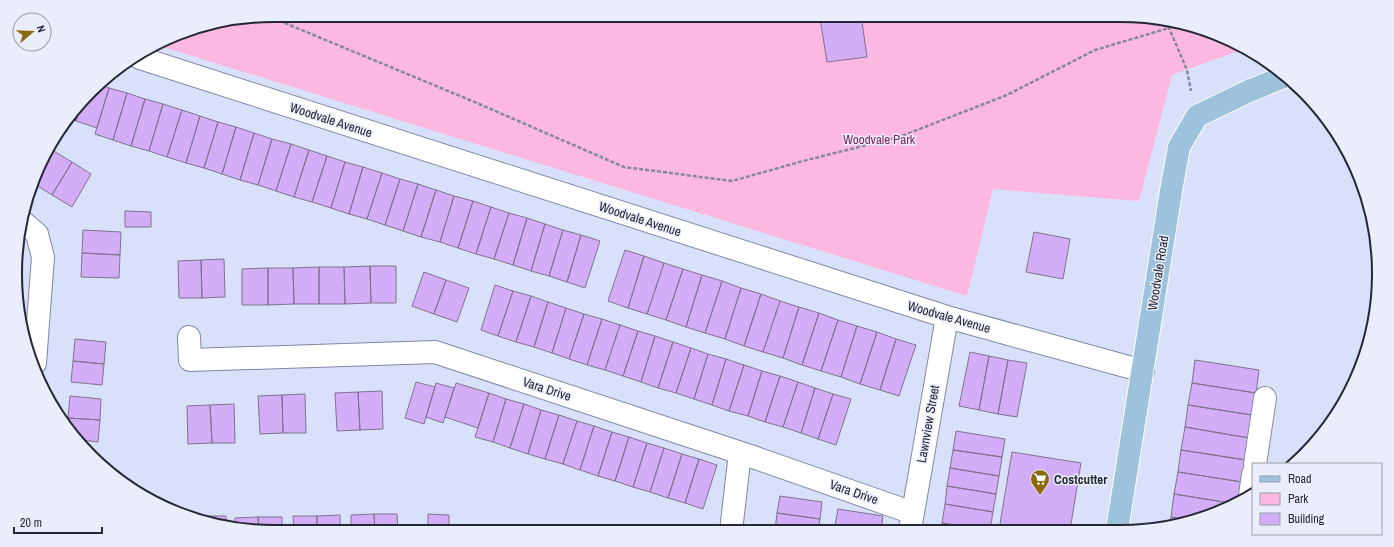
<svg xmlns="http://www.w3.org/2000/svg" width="1394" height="547" font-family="'Archivo Narrow',sans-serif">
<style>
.green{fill:#fdb8e2}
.building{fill:#d3adf7;stroke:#80728d}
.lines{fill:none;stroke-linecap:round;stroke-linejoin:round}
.minor-casing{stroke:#8088a5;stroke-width:24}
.major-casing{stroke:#fff;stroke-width:24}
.path{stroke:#83889b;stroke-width:2.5;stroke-dasharray:4 2;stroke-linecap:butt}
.minor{stroke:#fff;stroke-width:22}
.major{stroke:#9dc2dc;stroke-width:22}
.labels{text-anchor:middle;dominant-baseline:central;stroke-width:3;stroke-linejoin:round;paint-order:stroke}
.street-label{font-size:13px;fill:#252834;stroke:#eaedfa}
.park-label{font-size:13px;fill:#7d2562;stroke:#eaedfa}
.poi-label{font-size:13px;font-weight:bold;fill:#252834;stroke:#eaedfa;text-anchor:start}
.rim{fill:none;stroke:#252834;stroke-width:2}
</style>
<rect width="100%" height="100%" fill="#d9e0f9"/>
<path class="green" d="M274 15H1120L1203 29 1241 50 1172 75 1139 201 993 189 967 296 160 46 190 29Z"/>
<path class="building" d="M842 15H861L867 57 827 62 820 18Z
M99 84 109 88 97 128 76 121 80 107Z
M109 88 127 93 113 140 95 134Z
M127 93 145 99 131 146 113 140Z
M145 99 163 104 149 151 131 146Z
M163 104 182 110 167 157 149 151Z
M80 107 76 121 70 119Z
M182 110 200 116 186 163 167 157Z
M200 116 218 122 204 168 186 163Z
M218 122 236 127 222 174 204 168Z
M236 127 254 133 240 180 222 174Z
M254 133 272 139 258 185 240 180Z
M272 139 291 144 276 191 258 185Z
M291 144 309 150 294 197 276 191Z
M52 150 72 162 52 195 36 185 42 166Z
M309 150 327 156 312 202 294 197Z
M327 156 345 162 331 208 312 202Z
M72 162 91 174 72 207 52 195Z
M345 162 363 167 349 214 331 208Z
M363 167 382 173 367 219 349 214Z
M382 173 400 179 385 225 367 219Z
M400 179 418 184 403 231 385 225Z
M418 184 436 190 421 237 403 231Z
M436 190 454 196 440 242 421 237Z
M454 196 473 201 458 248 440 242Z
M473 201 491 207 476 254 458 248Z
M491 207 509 213 494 259 476 254Z
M125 211 151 212V227H125Z
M509 213 527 218 513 265 494 259Z
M527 218 545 224 531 271 513 265Z
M545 224 563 230 549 276 531 271Z
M83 230 121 232 120 255 82 253Z
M563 230 581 235 567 282 549 276Z
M1034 232 1070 239 1063 279 1026 272Z
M581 235 600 241 585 288 567 282Z
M625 250 644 256 628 308 608 301Z
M82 253 120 255 119 278 81 277Z
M644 256 664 263 647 314 628 308Z
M224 259 225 297 202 298 201 260Z
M201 260 202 298H179L178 261Z
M664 263 683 269 666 320 647 314Z
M370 266 371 303 345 304 344 267Z
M370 266H396V303H371Z
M319 267V304H294L293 268Z
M319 267H344L345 304H319Z
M268 268V305H242V269Z
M268 268H293L294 304 268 305Z
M683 269 702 275 686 327 666 320Z
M424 272 446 280 434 314 412 306Z
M702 275 722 281 705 333 686 327Z
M446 280 469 288 457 322 434 314Z
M722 281 741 288 725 339 705 333Z
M495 285 513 291 498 336 481 330Z
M741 288 761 294 744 346 725 339Z
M513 291 531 296 516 342 498 336Z
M761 294 780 301 763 352 744 346Z
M531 296 548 302 534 347 516 342Z
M780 301 799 307 783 358 763 352Z
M548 302 566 308 552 353 534 347Z
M799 307 819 313 802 365 783 358Z
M566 308 584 314 569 359 552 353Z
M819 313 838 320 821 371 802 365Z
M584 314 602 319 587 365 569 359Z
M602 319 620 325 605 370 587 365Z
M838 320 857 326 841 377 821 371Z
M620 325 638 331 623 376 605 370Z
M857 326 877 332 860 384 841 377Z
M638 331 655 336 641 382 623 376Z
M877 332 896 339 880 390 860 384Z
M655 336 673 342 658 388 641 382Z
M75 339 106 342 104 364 73 361Z
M896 339 916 345 899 396 880 390Z
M673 342 691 348 676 393 658 388Z
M691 348 708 354 694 399 676 393Z
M970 352 989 356 979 410 959 406Z
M708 354 726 359 712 405 694 399Z
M989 356 1008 360 998 414 979 410Z
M726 359 744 365 729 411 712 405Z
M1008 360 1027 363 1017 417 998 414Z
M1195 360 1259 370 1256 393 1192 383Z
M73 361 104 364 102 385 71 382Z
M744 365 762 371 748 416 729 411Z
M762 371 780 376 765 422 748 416Z
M780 376 798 382 783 427 765 422Z
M416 382 435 387 424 424 405 418Z
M798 382 815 388 801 433 783 427Z
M436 383 454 388 443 423 426 417Z
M456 383 489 393 478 428 445 417Z
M1192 383 1256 393 1252 415 1188 405Z
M815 388 833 394 818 439 801 433Z
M382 391 383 429 360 430 358 392Z
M358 392 360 430 337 431 335 393Z
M489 393 506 399 493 442 475 437Z
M305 394 306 433H283L282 395Z
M833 394 851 399 836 445 818 439Z
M282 395 283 433 260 434 258 396Z
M70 396 101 399 100 420 68 418Z
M506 399 524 404 510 448 493 442Z
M234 404 235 443H212L210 405Z
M524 404 541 410 528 454 510 448Z
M210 405 212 443 188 444 187 406Z
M1188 405 1252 415 1249 438 1185 427Z
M541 410 559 415 545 459 528 454Z
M559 415 577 421 563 464 545 459Z
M68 418 100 420 98 442 82 440 68 423Z
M577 421 594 426 580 470 563 464Z
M594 426 612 432 598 476 580 470Z
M1185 427 1249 438 1246 460 1181 450Z
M956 431 1005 439 1002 457 953 450Z
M612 432 629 437 615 481 598 476Z
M629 437 647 443 633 487 615 481Z
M647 443 664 448 650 492 633 487Z
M664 448 682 454 668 498 650 492Z
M953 450 1002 457 999 476 950 468Z
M1181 450 1246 460 1242 482 1178 472Z
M1012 452 1081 463 1070 530H999Z
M682 454 699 459 685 503 668 498Z
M699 459 717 465 703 509 685 503Z
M950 468 999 476 996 494 947 486Z
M1178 472 1242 482 1239 503 1236 504 1174 494Z
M947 486 996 494 993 512 945 504Z
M1174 494 1236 504 1188 520 1171 517Z
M780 496 822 502 820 519 777 513Z
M945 504 993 512 990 530 942 523Z
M838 509 883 516 881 530 834 531Z
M777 513 820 519 818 531H782L775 530Z
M374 514H397L398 532H375Z
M374 514 375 532H351V515Z
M428 514 449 515V532H428Z
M340 515V532H317V516Z
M203 516H226V524L203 520Z
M203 516V520L187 517Z
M293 516H317V532H294Z
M258 517H282V532L259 530Z
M258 517 259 530 235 526V518Z
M1171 517 1188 520 1170 525Z
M942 523 987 530H940Z"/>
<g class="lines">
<g class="minor-casing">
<path id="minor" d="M140 58 947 317 1143 371
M23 222 37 234 43 257 35 363
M189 337 190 360 435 352 753 457 913 513
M1255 464 1265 398
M1250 495 1253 474
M910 530 947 317
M731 531 740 453"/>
</g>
<g class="major-casing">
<path id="major" d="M1117 530 1171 191 1179 147 1197 116 1249 91 1286 76"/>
</g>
<path class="path" d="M268 16 477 103 624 167 732 181 803 161 899 137 1007 95 1095 50 1169 28 1175 24
M1164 22 1169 28 1187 70 1191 91"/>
<use href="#minor" class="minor"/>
<use href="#major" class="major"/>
</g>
<defs>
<g id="supermarket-pin" transform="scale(1)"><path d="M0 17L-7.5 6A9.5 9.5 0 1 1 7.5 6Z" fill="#8d6b0d" stroke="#eaedfa"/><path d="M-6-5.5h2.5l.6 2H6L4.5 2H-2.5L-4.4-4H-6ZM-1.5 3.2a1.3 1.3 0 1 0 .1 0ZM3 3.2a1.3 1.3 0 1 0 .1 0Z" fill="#fff"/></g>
</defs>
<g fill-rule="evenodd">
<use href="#supermarket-pin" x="1040" y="479"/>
</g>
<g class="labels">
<g class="street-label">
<text transform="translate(331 120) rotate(18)">Woodvale Avenue</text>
<text transform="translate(640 219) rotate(18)">Woodvale Avenue</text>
<text transform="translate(1158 273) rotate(-81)">Woodvale Road</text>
<text transform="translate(949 317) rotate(16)">Woodvale Avenue</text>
<text transform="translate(547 389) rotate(18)">Vara Drive</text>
<text transform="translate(928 424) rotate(-80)">Lawnview Street</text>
<text transform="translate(854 492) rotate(19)">Vara Drive</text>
</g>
<g class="park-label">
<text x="879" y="139">Woodvale Park</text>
</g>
<g class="poi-label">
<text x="1054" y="479">Costcutter</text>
</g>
</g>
<path d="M0 0H1394V547H0ZM273 22H1121A251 251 0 0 1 1372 273V274A251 251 0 0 1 1121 525H273A251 251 0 0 1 22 274V273A251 251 0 0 1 273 22Z" fill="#eaedfa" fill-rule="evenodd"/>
<path class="rim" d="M273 22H1121A251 251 0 0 1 1372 273V274A251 251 0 0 1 1121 525H273A251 251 0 0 1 22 274V273A251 251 0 0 1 273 22Z"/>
<rect x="1252" y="463" width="130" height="72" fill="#eaedfa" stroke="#9b9eab"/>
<rect x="1260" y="476" width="20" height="6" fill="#9dc2dc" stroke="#9b9eab"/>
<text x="1288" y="483" font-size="12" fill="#252834">Road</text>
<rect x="1260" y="493" width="20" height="12" fill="#fdb8e2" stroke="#9b9eab"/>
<text x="1288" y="503" font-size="12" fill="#252834">Park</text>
<rect x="1260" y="513" width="20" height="12" fill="#d3adf7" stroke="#9b9eab"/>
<text x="1288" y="523" font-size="12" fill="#252834">Building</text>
<g transform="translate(32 32) rotate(71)"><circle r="19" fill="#eaedfa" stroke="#9b9eab"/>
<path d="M0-3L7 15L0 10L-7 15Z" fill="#8d6b0d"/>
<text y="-6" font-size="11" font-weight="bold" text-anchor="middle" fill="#252834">N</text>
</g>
<path d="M14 527v6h88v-6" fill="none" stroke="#252834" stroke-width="2"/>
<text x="20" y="527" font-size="12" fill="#252834" stroke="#eaedfa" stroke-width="3" paint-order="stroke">20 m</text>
</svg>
